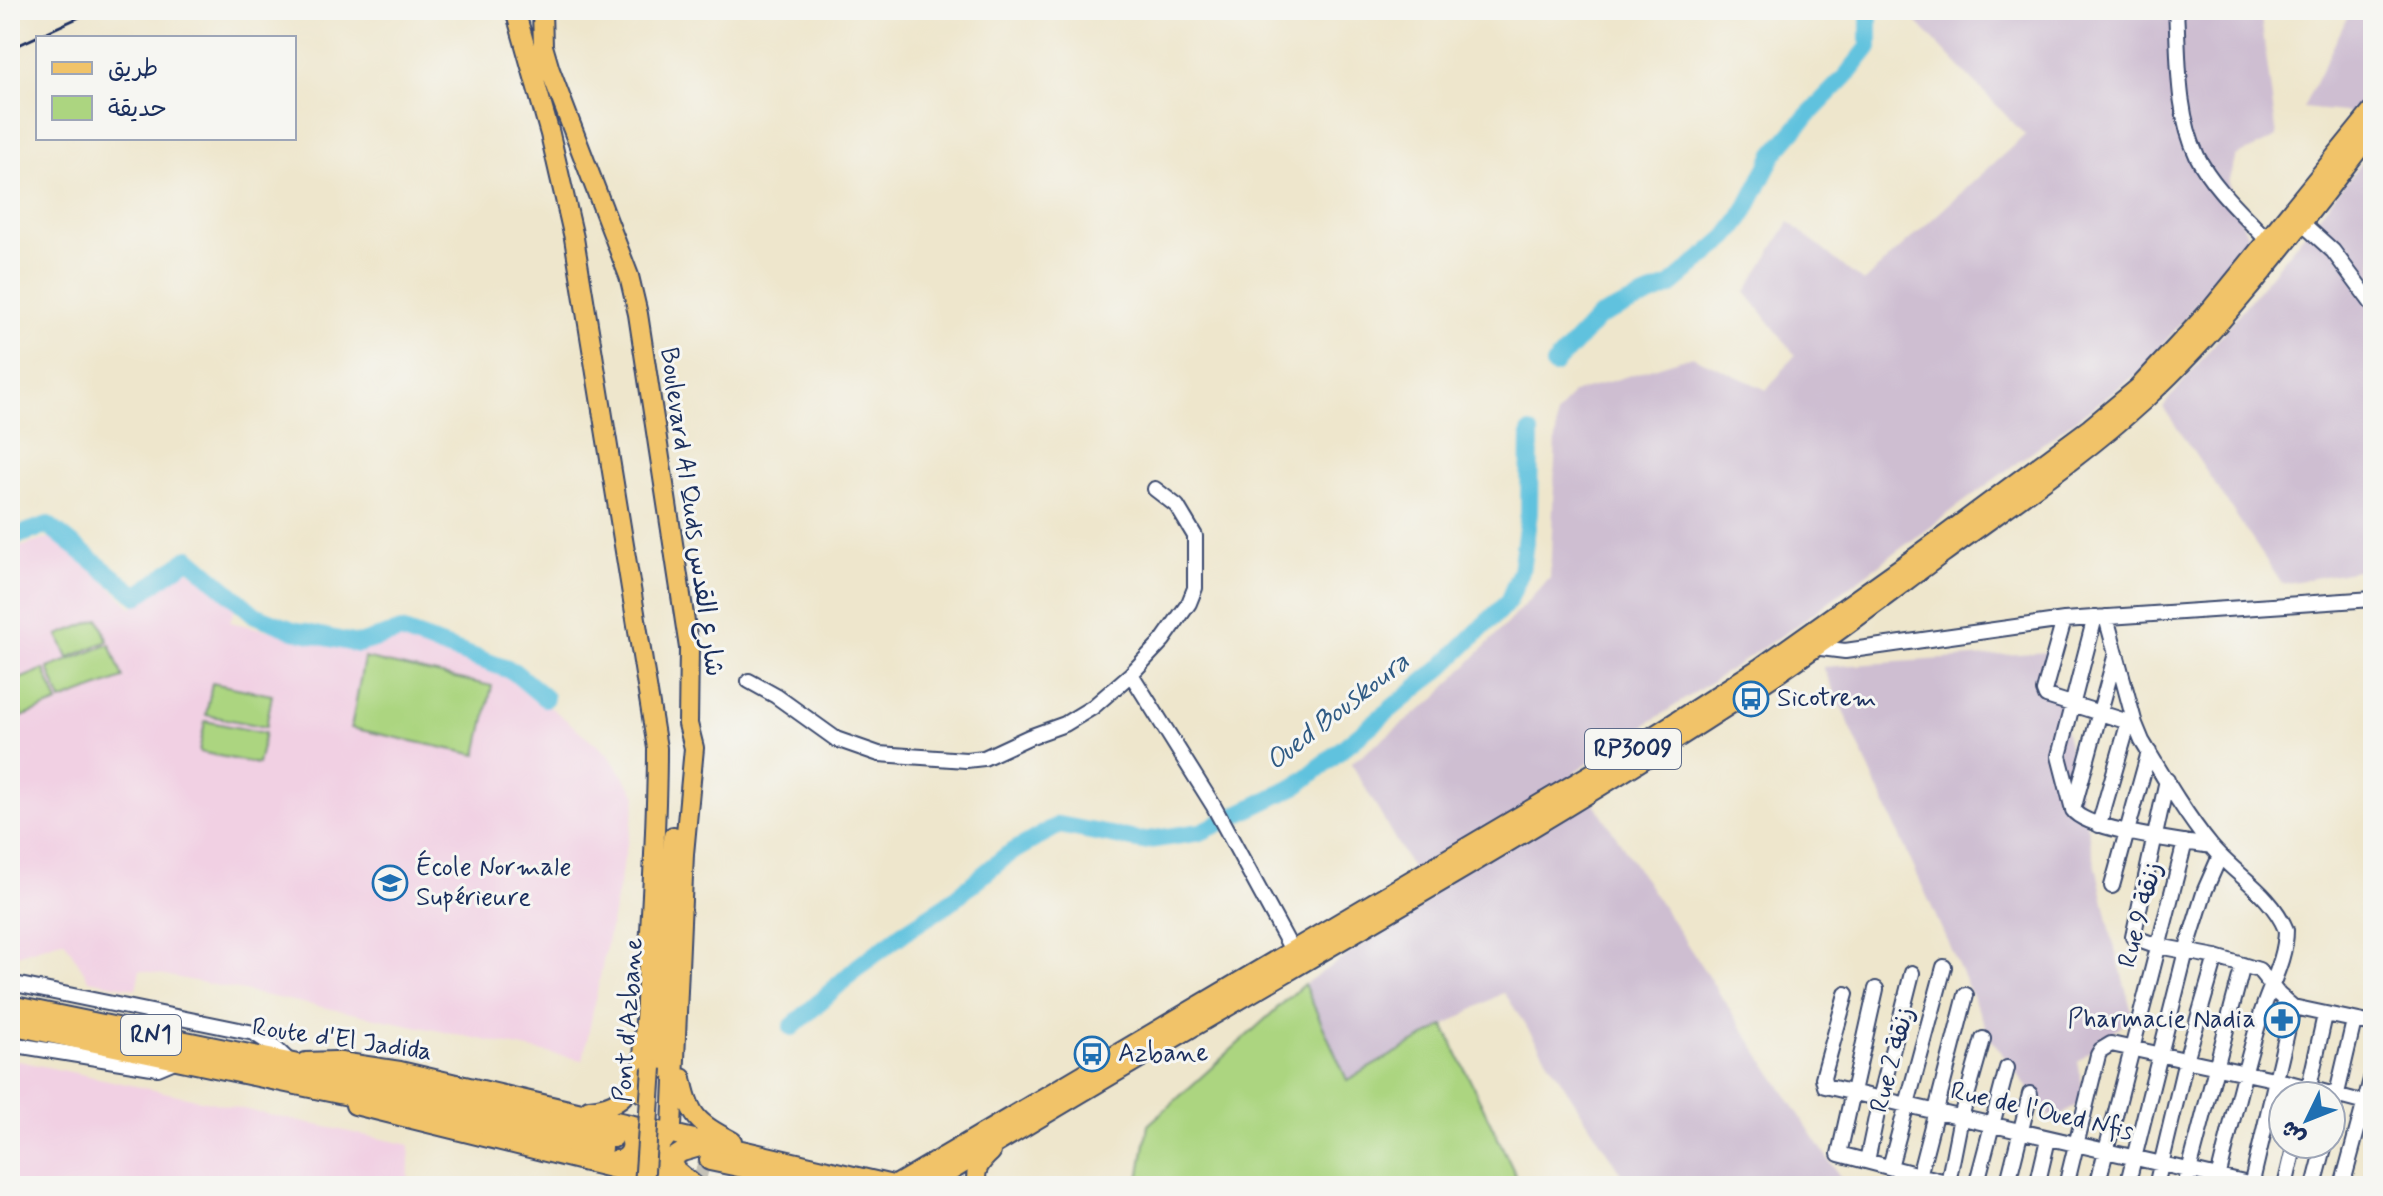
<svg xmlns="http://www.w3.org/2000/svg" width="2383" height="1196" font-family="Mynerve,'Playpen Sans Arabic',sans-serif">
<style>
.built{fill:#f1d0e3}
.industrial{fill:#cebed1}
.green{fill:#acd580;stroke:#64826f;stroke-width:2}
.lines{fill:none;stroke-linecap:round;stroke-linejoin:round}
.river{stroke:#60c2de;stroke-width:18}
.highway-tunnel{stroke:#c4c1b6;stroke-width:20;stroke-dasharray:20 10;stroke-linecap:butt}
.minor-casing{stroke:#3b4a6e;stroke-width:18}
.major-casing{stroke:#3b4a6e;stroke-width:22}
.highway-casing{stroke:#3b4a6e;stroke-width:24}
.minor{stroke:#fff;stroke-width:14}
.major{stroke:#f1c369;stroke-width:18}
.highway{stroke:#f1c369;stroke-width:20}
.rail{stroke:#1b2f5e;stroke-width:3}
.major-bridge-casing{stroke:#3b4a6e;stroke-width:22;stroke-linecap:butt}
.major-bridge{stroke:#f1c369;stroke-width:18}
.labels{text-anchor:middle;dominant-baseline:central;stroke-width:6;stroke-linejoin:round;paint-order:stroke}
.shield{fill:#f6f6f2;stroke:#5d6b8a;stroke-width:2}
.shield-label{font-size:24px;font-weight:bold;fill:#1b2f5e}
.street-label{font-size:26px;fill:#1b2f5e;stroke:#f6f6f2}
.poi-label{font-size:26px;fill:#1b2f5e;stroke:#f6f6f2;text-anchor:start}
.water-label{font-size:28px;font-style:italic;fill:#305b84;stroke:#f6f6f2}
</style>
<rect width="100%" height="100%" fill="#f6f6f2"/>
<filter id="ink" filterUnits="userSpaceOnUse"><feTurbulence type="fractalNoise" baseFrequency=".0125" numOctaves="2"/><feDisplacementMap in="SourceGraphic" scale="16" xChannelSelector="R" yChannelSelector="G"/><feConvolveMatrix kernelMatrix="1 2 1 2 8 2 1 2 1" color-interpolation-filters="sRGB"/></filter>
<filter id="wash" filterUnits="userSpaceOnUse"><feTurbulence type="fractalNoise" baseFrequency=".006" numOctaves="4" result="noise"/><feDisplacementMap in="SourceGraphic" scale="32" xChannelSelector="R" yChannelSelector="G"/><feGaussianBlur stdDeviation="1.8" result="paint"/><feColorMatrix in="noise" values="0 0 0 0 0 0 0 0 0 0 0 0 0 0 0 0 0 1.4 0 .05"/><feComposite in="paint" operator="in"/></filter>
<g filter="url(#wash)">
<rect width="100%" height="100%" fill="#eee6cc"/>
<path class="built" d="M56 536 132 608 183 567 237 603 230 622 362 651 399 634 506 671 608 754 637 796 583 1060 140 970 136 989 89 980 64 940 10 957V550Z
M10 1059 410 1145 408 1186H10Z"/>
<path class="industrial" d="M1905 10H2260L2277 137 2236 156 2228 182 2248 238 2145 368 1796 626 1574 772 1846 1186H1629L1504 992 1347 1081 1304 984 1430 900 1351 763 1435 699 1550 578 1557 414 1573 393 1692 356 1767 390 1795 355 1746 292 1789 222 1863 282 2025 135Z
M2351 10H2373V115L2303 108Z
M2373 149V567L2282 584 2163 407Z
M2048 652 2112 938 2133 1016 2078 1061 2085 1100 2052 1120 1992 1040 1823 667Z"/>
<path class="green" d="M99 619 108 641 68 658 58 635Z
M110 644 123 678 61 701 48 668Z
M364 658 492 686 477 755 351 728Z
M44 669 58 703 22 717 10 683Z
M212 683 272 695 266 727 206 715Z
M205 721 265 733 258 764 199 752Z
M1304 984 1347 1080 1444 1026 1521 1186H1138L1148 1125Z"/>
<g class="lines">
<path class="river" d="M1554 365 1599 317 1670 286 1727 237 1742 217 1774 154 1805 118 1846 76 1869 47V10
M10 538 48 525 137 596 189 558 255 615 293 630 358 644 401 631 513 671 545 698
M792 1027 859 966 906 931 948 904 1007 855 1059 825 1142 841 1201 832 1298 785 1442 667 1508 602 1521 571 1529 513 1530 433"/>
</g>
</g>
<g filter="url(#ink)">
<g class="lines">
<path class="highway-tunnel" d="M608 1149 708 1173"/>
<g class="minor-casing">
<path id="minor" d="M2176 10C2179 57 2176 112 2197 156 2213 188 2244 215 2268 241
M2301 222 2333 251 2373 305
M2106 617 2135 724 2142 741C2163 776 2185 814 2211 846 2235 875 2271 893 2286 930 2286 961 2268 989 2260 1018 2243 1074 2230 1130 2216 1186
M2064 620 2044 691 2046 696 2135 724
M1813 647 1845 651 2064 620 2373 599
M2115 657 2073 810C2086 830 2184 842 2211 846
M1131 674 1213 805 1293 952
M749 681 776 696 836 739 879 754 966 760 984 758 1029 737 1065 724 1093 707 1131 674 1163 640 1189 603 1195 588V536L1177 506 1155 489
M2167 780 2133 937 2158 946 2216 957 2259 970 2279 995 2293 1007 2373 1024
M2072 806 2059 756 2095 617
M2099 825 2129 721
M2112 886 2149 752
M10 983 254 1033 271 1044 291 1063
M1876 989 1839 1154 1961 1186
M1846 994 1823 1078 1825 1086 2257 1186
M10 1044 158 1068 177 1060
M2307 1096 2325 1015
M2331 1119 2354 1021
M1867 1161 1880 1099 1912 973
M1890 1167 1944 967
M1919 1176 1966 995
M1948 1183 1961 1117 1983 1039
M1976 1186 2007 1068
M2007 1186 2030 1094
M2037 1186 2048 1139
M2066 1186 2098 1055 2101 1050 2111 1044 2278 1080 2373 1105
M2097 1186 2185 842
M2127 1186 2186 951 2205 890 2220 856
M2156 1186 2186 1060 2216 957
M2185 1186 2243 965
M2251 1186 2293 1007
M2285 1186 2295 1144
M2314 1186 2325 1144
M2342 1186 2373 1072"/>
</g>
<g class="major-casing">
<path id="major" d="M515 10 550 134 574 238 657 748C657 863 645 978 642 1093
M542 10 543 46 550 70 629 276 638 314 689 648 688 724 694 748 684 854 672 1127C659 1163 615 1160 585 1162
M306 1062 334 1061 400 1071 897 1186
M660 1069 673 836
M682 1078C689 1116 698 1124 732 1141
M355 1105 684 1186
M589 1109C617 1107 629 1095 640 1070
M650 1141 670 1165 695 1186
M621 1160C636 1152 632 1140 626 1127
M657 1168 682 1152 710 1144
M894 1186 1633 749 1761 667 1917 556 2090 428 2138 388 2212 308 2373 110
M927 1186C1204 1014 1493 861 1766 681 1826 642 1884 597 1942 554 2010 504 2082 457 2144 400 2230 321 2301 223 2373 131
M978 1186C972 1172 981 1161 991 1152"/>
</g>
<g class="highway-casing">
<path id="highway" d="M10 1006 337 1073 613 1137
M10 1024 601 1148
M710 1160 833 1186"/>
</g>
<use href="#minor" class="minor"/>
<use href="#major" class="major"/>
<use href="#highway" class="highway"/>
<path class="rail" d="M10 49 95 10"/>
<g class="major-bridge-casing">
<path id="major-bridge" d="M644 1186 652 1068"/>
</g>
<use href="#major-bridge" class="major-bridge"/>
</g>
</g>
<defs>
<g id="bus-ring" transform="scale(1.8)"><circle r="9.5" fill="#f6f6f2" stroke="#1f6fb2" stroke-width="1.5"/><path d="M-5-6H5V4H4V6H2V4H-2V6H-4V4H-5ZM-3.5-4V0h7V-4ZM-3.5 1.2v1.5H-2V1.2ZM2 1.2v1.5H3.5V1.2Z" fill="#1f6fb2"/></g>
<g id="university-ring" transform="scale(1.8)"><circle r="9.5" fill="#f6f6f2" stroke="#1f6fb2" stroke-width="1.5"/><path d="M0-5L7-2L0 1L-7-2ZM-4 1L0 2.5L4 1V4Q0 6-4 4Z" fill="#1f6fb2"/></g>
<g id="pharmacy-ring" transform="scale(1.8)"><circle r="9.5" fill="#f6f6f2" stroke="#1f6fb2" stroke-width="1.5"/><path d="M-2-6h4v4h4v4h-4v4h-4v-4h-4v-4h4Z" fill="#1f6fb2"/></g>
</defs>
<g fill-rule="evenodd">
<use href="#bus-ring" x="1751" y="699"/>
<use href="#university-ring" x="390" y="883"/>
<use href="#pharmacy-ring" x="2282" y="1020"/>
<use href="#bus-ring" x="1092" y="1054"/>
</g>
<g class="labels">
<g class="shield">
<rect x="1585" y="729" width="96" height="40" rx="6"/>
<rect x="121" y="1015" width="60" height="40" rx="6"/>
</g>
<g class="shield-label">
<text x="1633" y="749">RP3009</text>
<text x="151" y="1035">RN1</text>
</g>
<g class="street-label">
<text transform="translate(691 512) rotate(82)">Boulevard Al Quds شارع القدس</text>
<text transform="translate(2141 915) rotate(-75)">Rue 9 زنقة</text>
<text transform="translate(629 1020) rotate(-86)">Pont d'Azbane</text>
<text transform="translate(342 1040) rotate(8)">Route d'El Jadida</text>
<text transform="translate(1893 1060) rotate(-75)">Rue 2 زنقة</text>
<text transform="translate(2042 1112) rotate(13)">Rue de l'Oued Nfis</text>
</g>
<g class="poi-label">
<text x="1777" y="699">Sicotrem</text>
<text x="416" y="868">École Normale<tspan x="416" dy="30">Supérieure</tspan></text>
<text x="2256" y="1020" text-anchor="end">Pharmacie Nadia</text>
<text x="1118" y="1054">Azbane</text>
</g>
<g class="water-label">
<text transform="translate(1338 712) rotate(-38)">Oued Bouskoura</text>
</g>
</g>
<rect width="2383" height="1196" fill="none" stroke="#f6f6f2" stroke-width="40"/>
<rect x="36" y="36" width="260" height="104" fill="#f6f6f2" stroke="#9ea6b7" stroke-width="2"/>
<rect x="52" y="62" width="40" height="12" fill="#f1c369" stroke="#9ea6b7" stroke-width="2"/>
<text x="108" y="76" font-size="24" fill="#1b2f5e">طريق</text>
<rect x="52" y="96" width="40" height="24" fill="#acd580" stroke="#9ea6b7" stroke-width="2"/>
<text x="108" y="116" font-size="24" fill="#1b2f5e">حديقة</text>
<g transform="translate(2307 1120) rotate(227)"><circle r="38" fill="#f6f6f2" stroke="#9ea6b7" stroke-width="2"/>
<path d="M0-6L14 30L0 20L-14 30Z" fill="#1f6fb2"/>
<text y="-12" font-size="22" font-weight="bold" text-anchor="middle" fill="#1b2f5e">ش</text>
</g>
</svg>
